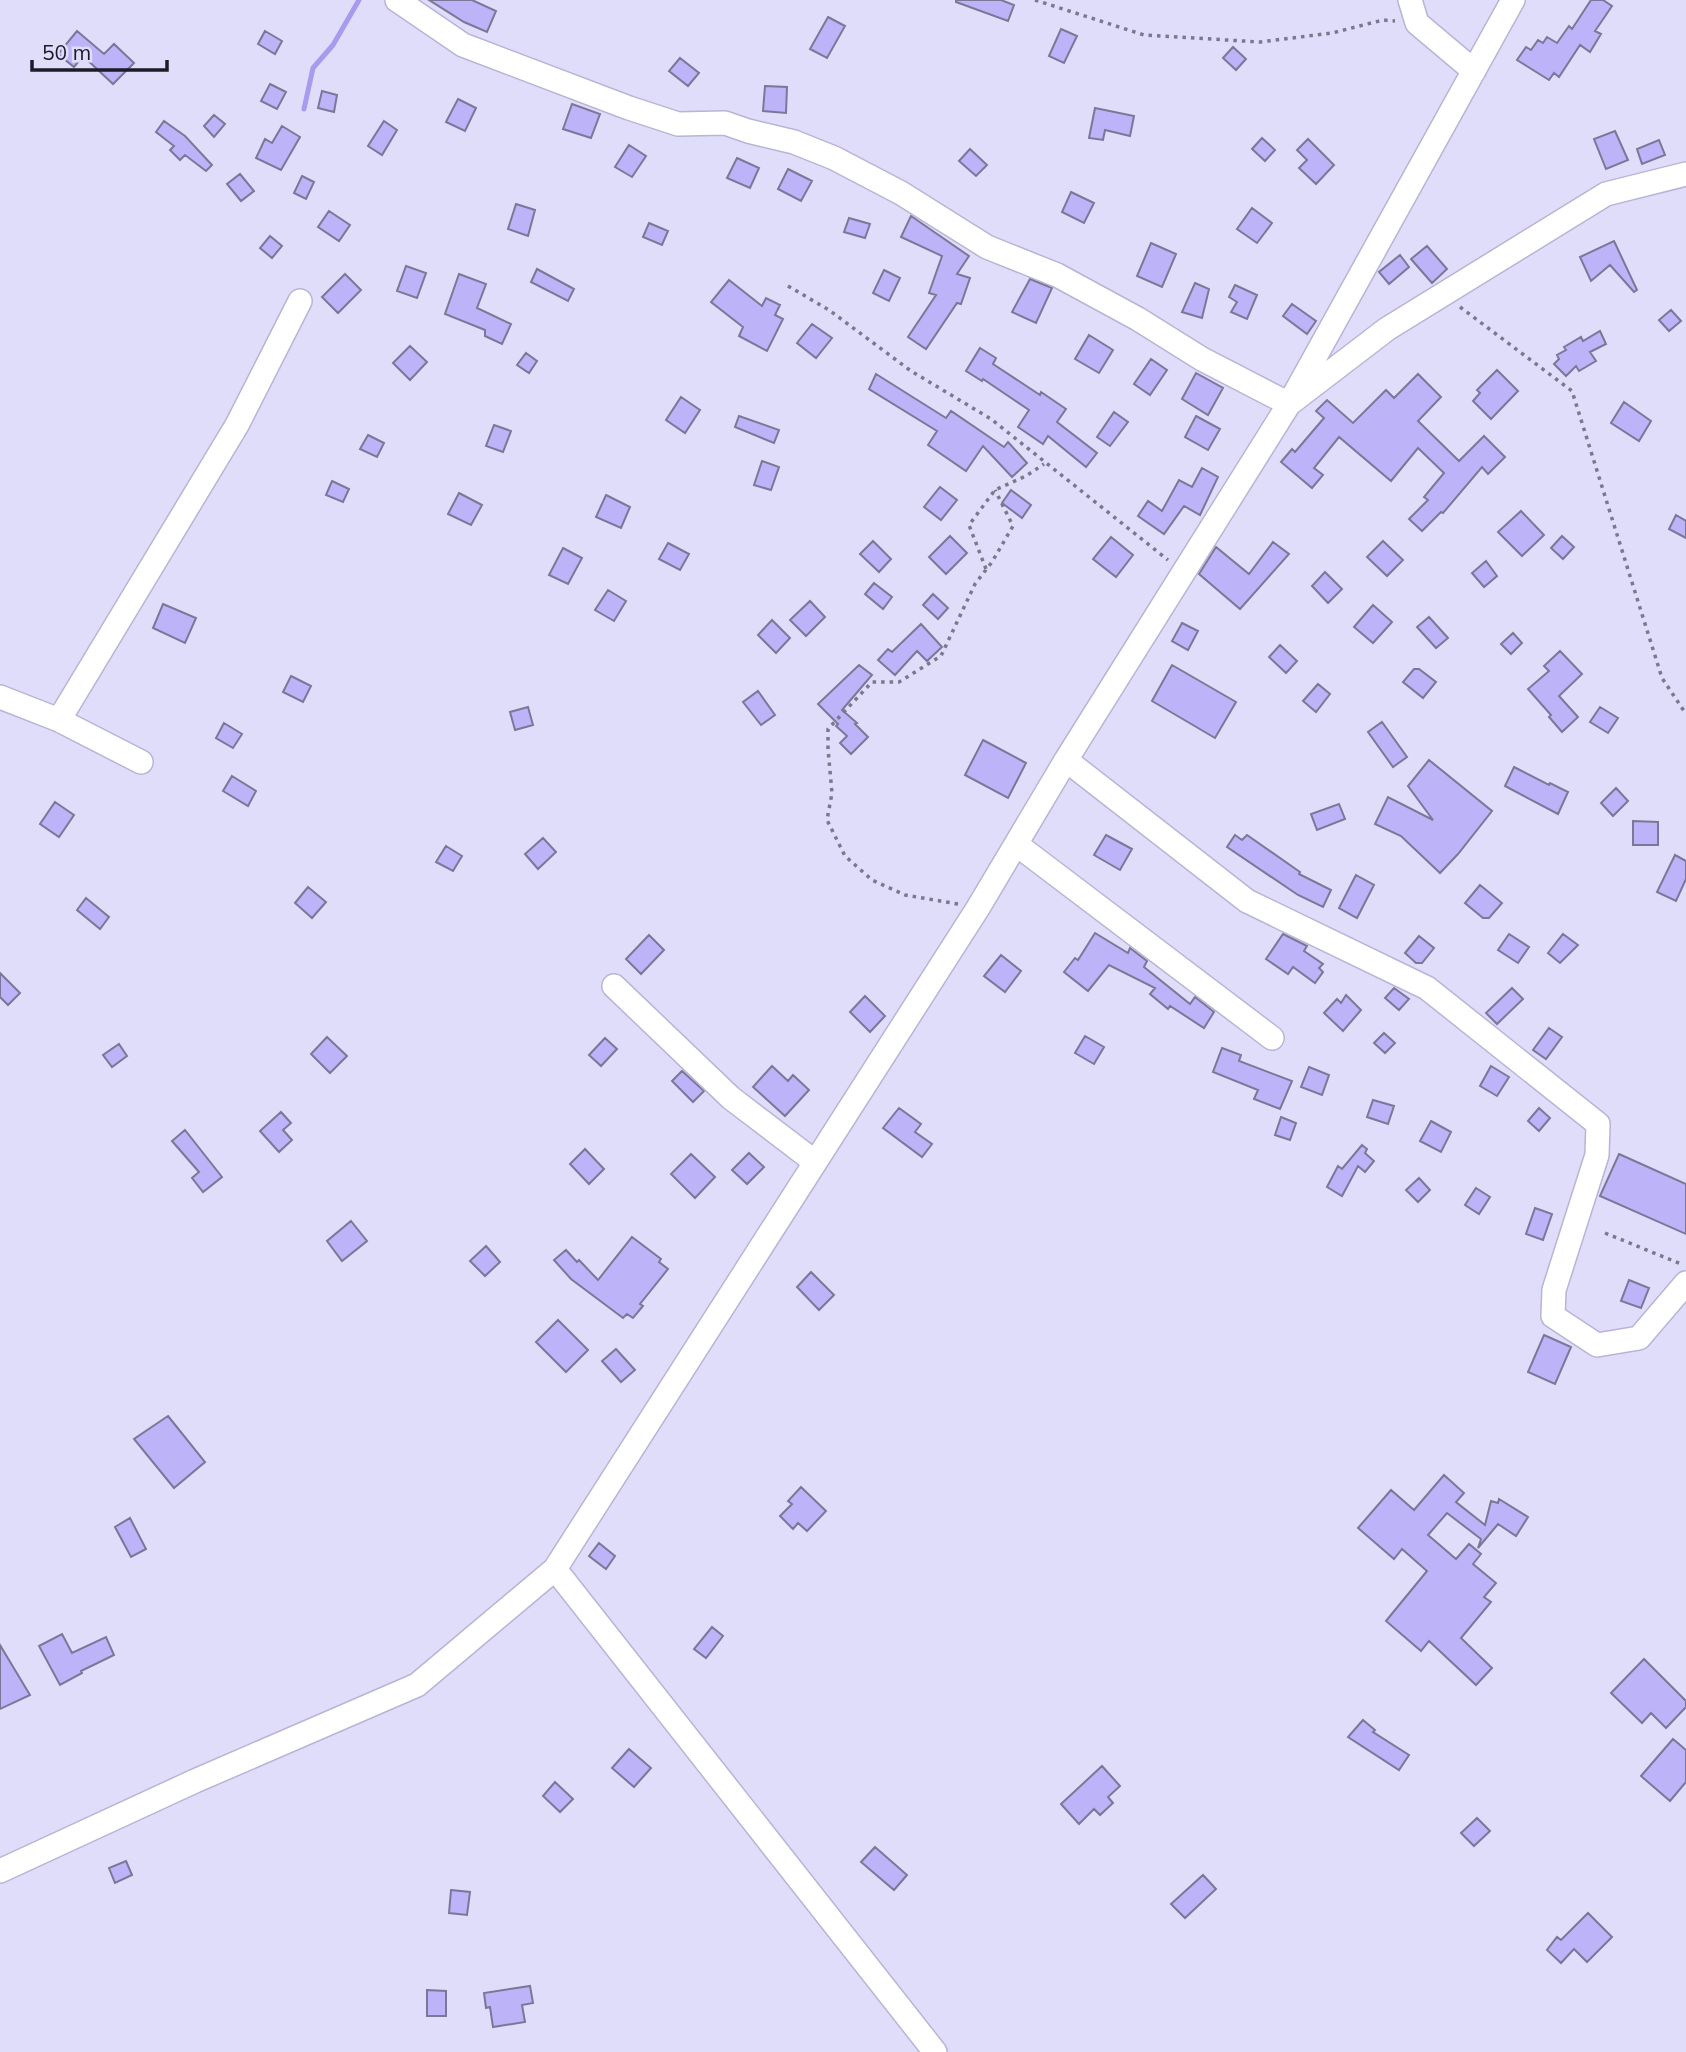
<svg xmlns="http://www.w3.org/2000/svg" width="1686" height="2052" font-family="Mulish,sans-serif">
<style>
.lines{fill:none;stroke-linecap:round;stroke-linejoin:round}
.stream{stroke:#a89aee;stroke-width:5}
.building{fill:#bdb3f8;stroke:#7c7798;stroke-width:2}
.minor-casing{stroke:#b8b4d7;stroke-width:26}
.path{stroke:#7a788d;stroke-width:3.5;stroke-dasharray:3.5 5;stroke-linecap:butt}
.minor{stroke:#fff;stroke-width:23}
</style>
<rect width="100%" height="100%" fill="#e0ddfa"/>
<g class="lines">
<path class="stream" d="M304 109 313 68 333 45 359 0"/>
</g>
<path class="building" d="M429 0H472L496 11 487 32 464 22Z
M956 0H1001L1014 5 1008 21 956 2Z
M1591 0H1603L1612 6 1595 31 1601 34 1590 52 1580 45 1559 77 1554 73 1549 80 1517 60 1526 47 1531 50 1538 40 1543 43 1547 37 1557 43 1569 26 1572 29Z
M828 17 845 26 827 58 810 49Z
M1061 29 1077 36 1064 63 1049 56Z
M77 31 104 54 114 44 134 63 113 84 83 56 74 67 58 54Z
M265 31 282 41 275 54 258 44Z
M1233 47 1246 59 1236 70 1223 58Z
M680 58 699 73 688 86 669 71Z
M270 84 286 92 277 109 261 101Z
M765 86 787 87 786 113 763 111Z
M322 91 337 95 334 112 318 108Z
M458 99 476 108 465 131 446 122Z
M572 104 600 114 591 138 563 129Z
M1095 108 1134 116 1130 136 1105 130 1103 140 1089 138Z
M214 115 225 124 214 137 204 126Z
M164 121 185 136 212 165 206 171 185 155 180 160 170 150 174 146 156 132Z
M384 121 397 130 382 155 368 146Z
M282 126 300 137 281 170 256 158 265 139 272 143Z
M1615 131 1628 160 1606 169 1594 139Z
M1262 138 1275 150 1265 161 1252 149Z
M1308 139 1334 165 1316 184 1299 168 1307 160 1297 150Z
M1659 140 1665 155 1642 164 1637 149Z
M629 145 646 156 632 177 615 167Z
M970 149 987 165 976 176 959 161Z
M737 158 759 168 750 188 727 178Z
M788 169 812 181 801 201 778 189Z
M240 174 254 191 241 201 227 184Z
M302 176 314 182 306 199 294 193Z
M1071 192 1094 203 1084 223 1062 212Z
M516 204 535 210 528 236 508 229Z
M1252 208 1272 223 1257 243 1237 229Z
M329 211 350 225 339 241 318 227Z
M911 216 969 256 957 274 970 278 961 304 957 303 926 349 908 337 936 295 929 293 942 256 901 237Z
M849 218 870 224 865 238 844 232Z
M649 223 668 231 662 245 643 237Z
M270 236 282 246 272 258 260 248Z
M1614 241 1637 290 1634 292 1610 265 1591 281 1580 257Z
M1151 243 1176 254 1162 287 1137 276Z
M1427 246 1447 269 1432 283 1411 259Z
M1400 255 1409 267 1389 284 1379 272Z
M406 266 426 273 417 298 397 291Z
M537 269 574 289 568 301 531 282Z
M884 270 900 278 889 301 873 293Z
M345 274 361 290 338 313 322 297Z
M459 274 486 284 477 308 511 324 502 344 485 336V330L445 314Z
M1030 279 1052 288 1036 323 1012 312Z
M729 280 762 306 766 298 780 305 775 315 783 319 767 351 739 336 743 327 711 302Z
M1195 283 1209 289 1202 318 1182 312Z
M1235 285 1257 295 1247 319 1231 312 1237 302 1229 297Z
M1292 304 1316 321 1307 334 1283 316Z
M1671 310 1681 321 1669 331 1659 320Z
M812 324 832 338 816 358 797 343Z
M1600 331 1606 344 1590 352 1596 361 1579 371 1576 366 1566 376 1554 364 1559 359 1557 355 1566 350 1564 347 1581 337 1583 341Z
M1089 335 1113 350 1099 373 1075 359Z
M410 346 427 362 410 380 393 363Z
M980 348 996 358 993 364 1040 395 1041 392 1066 409 1057 422 1097 453 1086 467 1048 436 1043 444 1018 427 1029 410 983 379 982 381 966 371Z
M526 353 537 361 529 373 517 365Z
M1151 359 1167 370 1150 395 1134 384Z
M1497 370 1518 391 1491 419 1473 401 1480 393 1477 390Z
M1196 373 1223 388 1208 415 1182 399Z
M876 374 946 418 951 411 1004 447 1008 442 1027 463 1012 477 983 446 966 471 928 445 937 431 869 389Z
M1418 374 1441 397 1418 421 1459 461 1484 436 1505 457 1488 474 1482 467 1443 513 1441 512 1422 531 1409 519 1428 500 1424 497 1444 473 1418 448 1391 481 1339 437 1314 468 1323 475 1312 488 1281 462 1292 449 1295 452 1324 418 1316 411 1327 400 1353 423 1386 390 1394 398Z
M681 397 700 410 685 433 666 420Z
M1624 402 1651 421 1639 441 1611 423Z
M1114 412 1128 422 1110 446 1097 437Z
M739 416 779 430 774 443 735 427Z
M1196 416 1220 429 1208 450 1185 437Z
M494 425 511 431 503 452 486 446Z
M368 435 384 443 377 457 360 449Z
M762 461 779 467 771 490 754 485Z
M1202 468 1218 477 1200 515 1184 506 1164 534 1138 516 1148 501 1162 511 1179 480 1192 487Z
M332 481 349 489 343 502 326 495Z
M940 487 957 500 941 520 924 507Z
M1011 490 1031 505 1022 518 1002 503Z
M459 493 482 505 471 525 448 514Z
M606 495 630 507 621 528 596 517Z
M1521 511 1544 535 1522 556 1498 532Z
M1676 515 1686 521V538L1669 529Z
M950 536 967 553 946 574 929 557Z
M1562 536 1574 547 1563 559 1551 548Z
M1111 537 1133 555 1116 577 1093 559Z
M873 541 891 559 879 572 860 554Z
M1383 541 1403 560 1387 576 1367 557Z
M1273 542 1289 554 1240 609 1199 574 1216 547 1249 574Z
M668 543 689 554 680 570 659 559Z
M563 548 582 558 568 584 549 575Z
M1486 561 1497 576 1484 587 1472 573Z
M1325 572 1342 589 1328 603 1312 586Z
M874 583 892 597 883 609 865 594Z
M608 590 626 601 614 621 595 610Z
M933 594 948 608 938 619 923 605Z
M810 601 825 617 806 636 790 620Z
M163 604 196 618 185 643 153 628Z
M1373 605 1392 622 1373 643 1354 627Z
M1429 617 1448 638 1436 648 1417 627Z
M772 620 790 638 776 653 758 635Z
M1182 623 1198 631 1188 650 1172 641Z
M921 624 942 647 927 661 917 651 895 675 878 660 888 649 892 652Z
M1513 633 1522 643 1511 654 1501 644Z
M1280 645 1297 661 1286 673 1269 657Z
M1560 651 1582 674 1559 696 1578 717 1562 732 1549 717 1551 715 1528 689 1549 671 1544 666Z
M859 665 872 675 842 710 857 723 855 724 868 737 851 754 840 743 847 736 836 726 838 724 818 704Z
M1172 665 1236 702 1215 738 1152 701Z
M1414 669H1419L1436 682 1423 698 1403 682Z
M291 676 311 686 303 702 283 692Z
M1318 684 1330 694 1316 712 1303 701Z
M758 691 775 715 761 725 743 702Z
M528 707 533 725 515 730 510 712Z
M1600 707 1618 718 1608 733 1590 722Z
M1382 722 1407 757 1393 767 1368 732Z
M224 723 242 734 233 748 216 738Z
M983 740 1026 763 1008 798 965 775Z
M1429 760 1492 811 1458 854 1440 873 1401 836 1375 824 1388 797 1433 820 1408 786Z
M1514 767 1549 785 1550 783 1568 792 1558 814 1505 786Z
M232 776 256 791 248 806 223 791Z
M1616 788 1628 801 1613 816 1601 803Z
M55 802 74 815 59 837 40 824Z
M1339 804 1345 819 1317 830 1311 814Z
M1633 821 1658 822V845H1633Z
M1106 835 1132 849 1120 870 1094 855Z
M1235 835 1242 840 1247 835 1300 872 1299 874 1331 890 1323 907 1298 895 1227 847Z
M543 838 556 852 538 869 525 854Z
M446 846 462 856 453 871 436 862Z
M1675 855 1686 861V879L1676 901 1657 892Z
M1356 875 1374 885 1357 918 1339 908Z
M1480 885 1502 903 1489 918H1483L1465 903Z
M308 887 326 902 312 918 295 903Z
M86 898 109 917 100 929 77 910Z
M1095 933 1128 953 1130 948 1147 961 1144 967 1190 1004 1195 997 1214 1012 1204 1028 1170 1006 1168 1009 1150 994 1155 988 1109 965 1088 991 1064 972 1075 958 1078 960Z
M1283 934 1307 946 1304 951 1323 964 1319 968 1323 972 1315 983 1293 967 1288 974 1266 959Z
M1509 934 1529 947 1518 963 1498 950Z
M1563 934 1578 945 1560 963 1548 953Z
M649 935 664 950 641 974 626 959Z
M1419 936 1434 948 1422 963H1416L1405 953Z
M1001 955 1021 971 1005 992 984 976Z
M0 973 20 993 8 1005 0 997Z
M1394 988 1409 999 1399 1010 1385 998Z
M1512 988 1523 999 1497 1024 1486 1013Z
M1346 995 1361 1010 1343 1031 1324 1013 1337 999 1341 1003Z
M865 996 885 1016 870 1032 850 1012Z
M1549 1028 1562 1037 1546 1059 1533 1050Z
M1384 1033 1395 1043 1385 1053 1374 1043Z
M1085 1036 1104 1047 1094 1064 1075 1053Z
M327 1037 347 1056 330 1073 311 1054Z
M605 1038 617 1049 601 1066 589 1055Z
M119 1044 127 1056 112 1067 103 1055Z
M1222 1048 1241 1055 1239 1061 1292 1081 1280 1109 1254 1099 1258 1090 1213 1072Z
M772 1066 788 1081 793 1075 809 1090 785 1116 753 1087Z
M1491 1066 1509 1077 1497 1096 1480 1086Z
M1309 1067 1329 1075 1322 1095 1301 1087Z
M682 1071 704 1091 693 1102 672 1081Z
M1373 1100 1394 1106 1388 1124 1367 1117Z
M899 1108 921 1124 915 1132 932 1144 922 1157 883 1128Z
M1539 1108 1550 1118 1539 1131 1528 1121Z
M281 1112 291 1123 283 1130 292 1140 279 1152 260 1131Z
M1281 1117 1296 1123 1290 1140 1275 1135Z
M1431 1121 1451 1132 1441 1152 1420 1141Z
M185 1130 222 1177 203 1192 192 1178 199 1172 172 1141Z
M1362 1145 1367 1149 1365 1153 1374 1161 1365 1172 1358 1166 1342 1196 1327 1187 1338 1166 1342 1169Z
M585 1149 604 1169 589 1184 570 1164Z
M749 1153 764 1167 747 1184 732 1170Z
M691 1154 715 1177 695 1198 671 1174Z
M1619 1154 1686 1184V1234L1600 1196Z
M1419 1178 1430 1190 1418 1202 1406 1190Z
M1476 1188 1490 1197 1479 1214 1465 1205Z
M1535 1208 1552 1214 1543 1240 1526 1234Z
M351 1221 367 1241 342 1261 327 1241Z
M632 1237 661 1259 659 1262 668 1269 640 1304 643 1306 633 1318 627 1314 623 1318 571 1279 554 1260 566 1250 577 1262 579 1260 598 1280Z
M486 1246 500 1262 485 1276 470 1261Z
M811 1272 834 1295 819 1310 797 1287Z
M1629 1280 1649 1288 1641 1308 1621 1301Z
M558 1320 588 1350 566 1372 536 1342Z
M1544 1335 1571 1347 1555 1384 1528 1372Z
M616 1349 635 1370 621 1382 602 1361Z
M168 1416 205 1462 174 1488 134 1439Z
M1444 1475 1464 1493 1456 1502 1485 1525 1491 1501 1498 1503 1499 1499 1528 1517 1516 1536 1498 1524 1478 1548 1481 1539 1447 1513 1428 1535 1456 1559 1469 1544 1481 1554 1473 1564 1496 1583 1484 1597 1491 1602 1461 1638 1492 1668 1476 1685 1429 1641 1421 1651 1386 1621 1427 1571 1402 1549 1394 1559 1358 1528 1391 1490 1414 1510Z
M801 1487 826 1511 807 1531 798 1523 793 1529 780 1516 792 1504 788 1501Z
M130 1518 146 1549 131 1557 115 1527Z
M599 1543 615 1556 606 1569 589 1556Z
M712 1627 723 1636 706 1658 694 1649Z
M62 1634 72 1653 106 1637 114 1655 81 1671 82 1673 60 1685 39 1646Z
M0 1645 30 1695 0 1709Z
M1644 1659 1686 1701V1707L1666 1728 1651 1713 1642 1723 1611 1693Z
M1363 1720 1375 1730 1373 1732 1409 1755 1399 1770 1348 1737Z
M1673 1739 1686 1750V1782L1670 1801 1641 1776Z
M629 1749 651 1768 634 1787 612 1768Z
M1102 1766 1120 1786 1108 1797 1113 1803 1100 1815 1094 1809 1079 1824 1061 1804Z
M555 1782 573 1799 560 1812 543 1796Z
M1477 1818 1490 1831 1474 1846 1461 1833Z
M875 1847 907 1875 894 1890 861 1862Z
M126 1861 132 1875 115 1883 109 1868Z
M1203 1875 1216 1889 1185 1918 1171 1904Z
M451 1890 470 1892 467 1915 449 1913Z
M1588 1913 1612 1937 1587 1962 1574 1949 1561 1963 1547 1950 1557 1937 1561 1940Z
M530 1986 533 2003 522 2005 525 2022 493 2027 490 2007 486 2008 484 1993Z
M427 1990 446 1991V2016H427Z"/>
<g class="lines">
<g class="minor-casing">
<path id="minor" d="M397 0 463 45 629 108 678 124 725 123 748 131 794 142 834 158 901 193 987 247 1057 275 1138 319 1202 359 1289 404 1513 0
M1410 0 1417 23 1474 71
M0 697 59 720 141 762
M59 720 237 425 300 301
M1066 760 1247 901 1427 988 1598 1124 1597 1155 1554 1290 1553 1316 1597 1345 1639 1338 1686 1283
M1016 844 1272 1038
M614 986 731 1098 815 1162
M555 1569 935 2052
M0 1871 195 1781 417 1685 555 1569 978 908 1066 760 1289 404 1387 329 1606 194 1686 174"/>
</g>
<path class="path" d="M1035 0 1144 35 1260 42 1332 33 1383 20 1395 21
M788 286 829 310 911 371 991 419 1168 560
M1460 307 1572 391 1662 678 1686 714
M986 569 969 525 995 490 1026 476 1044 464
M958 904 905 895 872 880 845 856 827 820 832 793 828 749V729L872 682H899L941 656 975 584 992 562 1013 526 995 490
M1605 1233 1681 1264"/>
<use href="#minor" class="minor"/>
</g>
<path d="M32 60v10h135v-10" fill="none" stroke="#1c1b28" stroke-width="3.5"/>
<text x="42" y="60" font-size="21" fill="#1c1b28" stroke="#e0ddfa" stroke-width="5" paint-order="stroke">50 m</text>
</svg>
